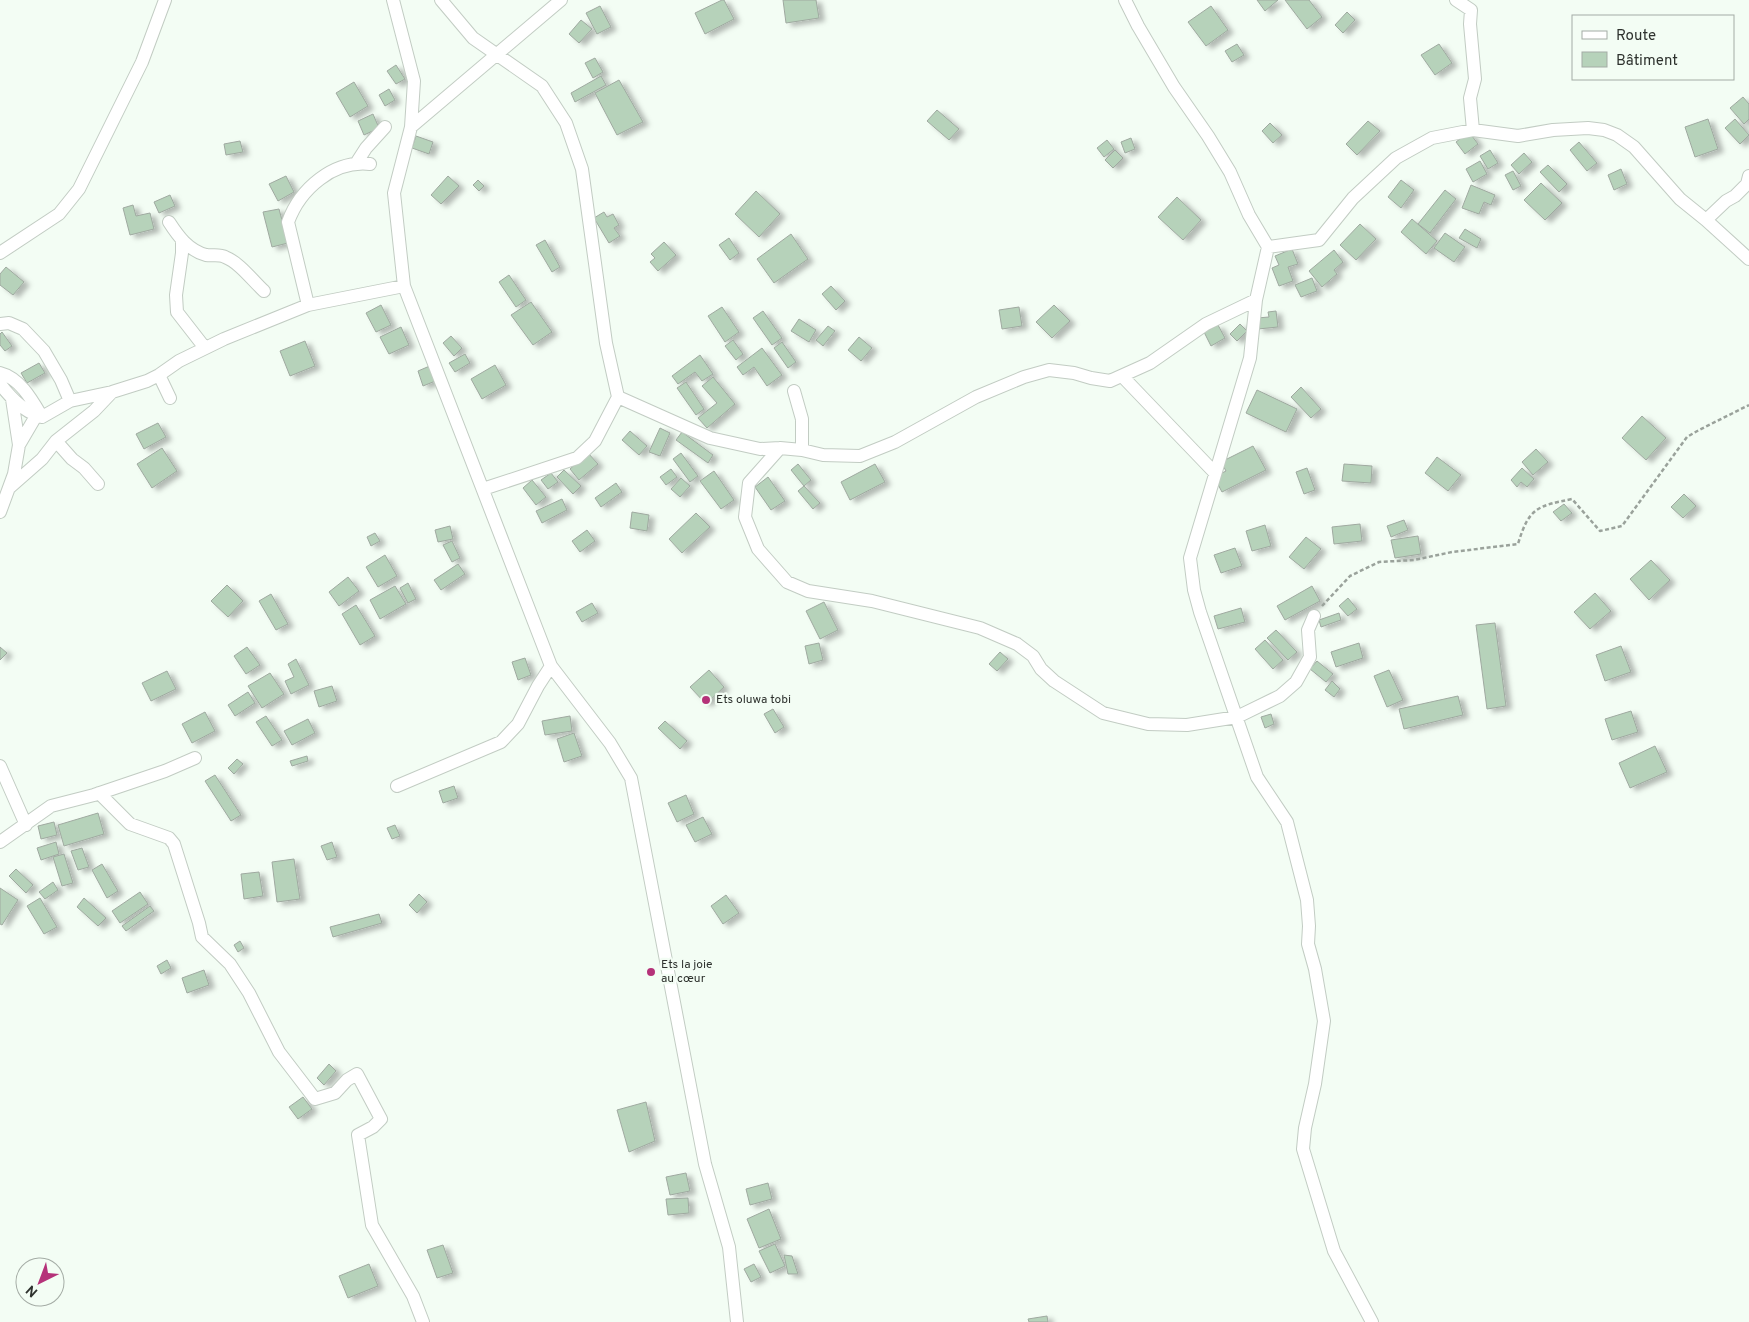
<svg xmlns="http://www.w3.org/2000/svg" width="1749" height="1322" font-family="Overpass,sans-serif">
<style>
.building{fill:#b6d2ba;stroke:#9fa9a0;filter:url(#shadow)}
.lines{fill:none;stroke-linecap:round;stroke-linejoin:round}
.minor-casing{stroke:#c2ccc3;stroke-width:14}
.path{stroke:#9aa29b;stroke-width:2.5;stroke-dasharray:4 2.5;stroke-linecap:butt}
.minor{stroke:#fff;stroke-width:12}
.poi-dot{fill:#b53279;stroke:#f3fdf4;stroke-width:2}
.labels{text-anchor:middle;dominant-baseline:central;stroke-width:4.5;stroke-linejoin:round;paint-order:stroke}
.poi-label{font-size:12px;fill:#2e322e;stroke:#f3fdf4;text-anchor:start}
</style>
<defs>
<filter id="shadow"><feDropShadow dx="5.5" dy="3" stdDeviation="2.5" flood-color="#0004"/></filter>
</defs>
<rect width="100%" height="100%" fill="#f3fdf4"/>
<path class="building" d="M722 0H724L734 19 705 34 695 13Z
M783 0H816L819 18 786 23Z
M1257 0H1278L1265 11Z
M1285 0H1309L1322 17 1307 29Z
M600 6 611 27 597 34 586 13Z
M1211 6 1228 30 1206 46 1188 22Z
M1347 12 1355 20 1343 33 1335 25Z
M581 20 592 29 579 43 569 34Z
M1237 44 1244 55 1232 62 1225 51Z
M1439 44 1452 63 1435 75 1421 55Z
M595 58 603 72 593 78 585 63Z
M396 65 405 79 396 84 387 71Z
M601 76 606 85 575 102 571 93Z
M619 80 643 122 617 135 595 93Z
M354 82 368 106 350 117 336 93Z
M389 89 395 100 385 106 379 95Z
M1743 97 1749 104V119L1744 124 1730 108Z
M937 110 959 129 949 140 927 121Z
M373 114 379 128 364 135 358 121Z
M1708 119 1718 149 1695 157 1685 127Z
M1735 119 1749 135 1740 144 1725 128Z
M1368 121 1380 131 1357 155 1346 144Z
M1270 123 1282 135 1273 143 1262 131Z
M1469 132 1478 144 1465 154 1456 142Z
M416 136 433 142 429 154 412 148Z
M1131 138 1135 149 1125 153 1121 142Z
M1107 140 1114 149 1104 157 1097 148Z
M240 141 243 152 226 155 224 144Z
M1579 142 1597 163 1587 171 1570 150Z
M1115 150 1123 158 1113 168 1105 160Z
M1490 150 1498 163 1488 169 1480 156Z
M1524 153 1532 162 1519 174 1511 165Z
M1480 161 1487 174 1473 182 1466 169Z
M1548 165 1567 184 1559 192 1540 172Z
M1621 169 1627 184 1614 190 1608 175Z
M1513 171 1521 186 1513 190 1505 175Z
M286 176 294 192 278 201 269 184Z
M448 176 459 186 441 204 431 195Z
M478 180 484 186 479 191 473 185Z
M1401 180 1414 190 1401 208 1388 197Z
M1541 183 1562 203 1545 220 1524 200Z
M1471 185 1495 195 1491 205 1484 202 1479 214 1462 208Z
M1445 190 1456 199 1430 233 1418 224Z
M756 191 780 214 759 237 735 214Z
M170 195 175 206 159 213 154 202Z
M1177 197 1201 220 1183 240 1158 217Z
M133 205 136 216 150 213 154 229 130 235 123 208Z
M279 209 288 243 272 247 263 212Z
M604 212 607 217 613 214 619 225 614 228 620 236 609 243 594 218Z
M1412 219 1437 241 1426 254 1401 232Z
M1360 224 1376 239 1356 260 1340 245Z
M1465 229 1481 239 1477 248 1459 238Z
M1445 233 1465 247 1454 262 1434 248Z
M791 234 808 259 774 283 757 259Z
M729 238 739 253 730 260 719 245Z
M545 240 560 267 552 272 536 245Z
M664 242 676 255 658 271 650 262 655 258 651 254Z
M1292 249 1298 264 1288 267 1293 281 1279 286 1272 268 1279 265 1275 256Z
M1334 250 1343 262 1334 270 1337 274 1322 287 1309 271Z
M6 267 24 282 13 295 0 285V274Z
M509 275 526 300 516 307 499 282Z
M1312 278 1317 291 1301 297 1295 285Z
M831 286 845 301 836 310 822 294Z
M531 302 552 332 533 345 511 315Z
M381 305 391 325 376 332 366 313Z
M1054 305 1070 321 1052 338 1036 322Z
M722 307 739 332 725 342 708 316Z
M1019 307 1022 326 1002 329 999 310Z
M763 311 782 338 772 345 753 318Z
M1276 311 1278 327 1258 329 1257 318 1269 317 1268 312Z
M799 319 816 330 809 342 791 331Z
M1240 324 1247 331 1237 341 1230 334Z
M1218 325 1225 338 1211 346 1204 332Z
M828 326 835 331 823 346 816 340Z
M401 327 409 345 389 354 380 337Z
M2 332 12 346 5 351 0 345V334Z
M451 336 462 348 454 356 443 343Z
M859 337 872 348 861 361 848 350Z
M733 340 743 354 736 360 725 346Z
M305 341 315 366 290 376 280 351Z
M782 342 796 362 788 368 774 348Z
M762 348 782 375 767 386 754 367 743 375 737 367Z
M465 354 470 363 455 372 449 363Z
M700 355 713 374 702 381 695 372 678 384 672 376Z
M39 363 45 373 27 383 21 373Z
M432 365 438 380 423 386 418 371Z
M495 365 506 385 482 399 471 379Z
M713 377 735 404 707 428 698 418 717 403 702 386Z
M686 382 704 409 696 415 677 388Z
M1301 387 1321 409 1311 418 1291 397Z
M1257 390 1297 409 1286 432 1246 413Z
M1642 416 1666 438 1646 460 1622 438Z
M158 423 166 437 144 449 136 434Z
M660 428 670 433 660 456 649 452Z
M630 431 647 446 639 455 622 440Z
M682 432 713 455 708 463 676 440Z
M1253 446 1266 470 1222 492 1214 477 1226 471 1221 462Z
M162 448 177 471 152 488 137 464Z
M1536 449 1548 462 1533 475 1522 462Z
M588 453 598 464 579 480 570 469Z
M681 453 698 476 690 482 673 459Z
M1437 457 1461 475 1448 491 1425 473Z
M798 464 811 480 804 486 791 470Z
M875 464 885 482 850 500 841 482Z
M1344 464 1372 466 1371 483 1342 481Z
M1307 468 1315 490 1304 494 1296 472Z
M1522 468 1534 479 1527 487 1521 482 1517 487 1511 480Z
M671 469 677 477 666 485 660 477Z
M564 470 581 486 573 494 557 477Z
M714 471 734 500 721 509 700 481Z
M551 473 558 482 548 489 541 480Z
M768 477 785 501 771 510 755 487Z
M681 478 690 486 680 497 671 489Z
M532 480 546 497 536 505 523 488Z
M616 483 622 492 601 507 595 498Z
M804 486 820 503 813 509 798 491Z
M1684 494 1696 506 1683 518 1671 507Z
M562 499 567 510 542 523 536 511Z
M1564 504 1572 513 1561 521 1553 512Z
M632 512 649 515 647 531 630 528Z
M696 513 710 527 682 553 669 539Z
M1404 520 1408 530 1391 537 1387 526Z
M1360 524 1362 541 1334 544 1332 527Z
M1265 525 1271 546 1252 551 1246 531Z
M450 526 453 539 438 542 435 530Z
M587 530 595 541 580 552 572 541Z
M375 533 380 541 371 546 367 537Z
M1418 536 1421 554 1395 558 1391 540Z
M1306 537 1321 549 1304 569 1289 557Z
M452 541 460 558 452 562 443 545Z
M1235 548 1242 566 1221 573 1214 555Z
M385 555 397 576 378 587 366 567Z
M1651 560 1670 580 1649 600 1630 579Z
M458 564 465 574 441 590 434 580Z
M348 577 359 591 339 606 329 592Z
M408 583 416 599 408 603 400 588Z
M227 585 243 601 228 617 211 601Z
M395 586 406 604 380 619 370 600Z
M1312 586 1320 601 1285 620 1277 606Z
M1595 593 1611 611 1590 629 1574 612Z
M271 594 288 624 276 630 259 601Z
M1348 598 1357 609 1348 616 1339 606Z
M824 602 838 630 820 639 806 611Z
M592 603 598 613 582 622 576 612Z
M356 605 375 636 360 645 342 614Z
M1241 608 1245 622 1218 629 1214 616Z
M1339 613 1341 620 1321 627 1319 620Z
M1495 623 1506 706 1487 709 1476 625Z
M1276 630 1297 652 1288 660 1267 638Z
M1265 640 1283 660 1273 669 1255 649Z
M819 643 823 660 809 664 805 646Z
M1359 643 1363 658 1336 667 1331 652Z
M1621 646 1631 672 1605 681 1596 655Z
M0 647 7 653 0 660Z
M247 647 260 665 246 674 234 656Z
M1000 652 1008 659 997 671 989 664Z
M525 658 531 675 518 680 512 662Z
M296 659 309 685 291 694 285 681 294 677 288 664Z
M1317 661 1333 674 1326 682 1310 669Z
M709 670 724 687 706 704 690 687Z
M1389 670 1403 700 1387 707 1374 676Z
M167 671 176 689 151 701 142 683Z
M270 673 284 694 262 708 248 686Z
M1332 681 1340 689 1334 697 1325 690Z
M332 686 337 701 319 707 314 691Z
M248 692 255 703 235 716 228 705Z
M1458 696 1463 715 1404 729 1399 709Z
M773 709 784 727 775 733 764 714Z
M1631 711 1638 732 1612 740 1605 719Z
M205 712 215 731 192 743 182 724Z
M1271 714 1274 724 1265 728 1261 717Z
M266 716 282 740 272 746 256 722Z
M570 716 572 731 545 735 542 721Z
M308 719 315 733 292 745 284 731Z
M665 721 687 741 680 749 658 728Z
M574 733 582 756 564 762 557 739Z
M1655 746 1667 772 1630 788 1619 763Z
M307 756 308 761 292 766 290 761Z
M237 759 243 764 234 774 228 768Z
M215 775 241 815 231 821 205 781Z
M454 786 458 798 443 803 439 791Z
M686 795 694 814 677 822 668 803Z
M98 813 104 834 64 846 58 825Z
M703 817 712 834 695 842 686 825Z
M54 822 57 835 41 839 38 826Z
M395 825 400 836 392 839 387 828Z
M56 842 59 854 41 860 37 848Z
M332 842 337 857 327 860 321 846Z
M82 848 89 867 78 870 71 851Z
M64 854 73 883 62 886 53 857Z
M294 859 300 899 277 902 272 862Z
M102 864 118 891 107 898 92 870Z
M16 869 33 885 26 893 9 876Z
M259 872 263 896 244 899 241 874Z
M53 882 58 890 45 899 39 892Z
M0 888 18 900 2 925 0 924Z
M140 892 148 904 120 923 112 911Z
M419 894 427 902 417 913 409 905Z
M726 895 739 913 723 924 711 906Z
M40 898 57 927 44 934 27 906Z
M84 898 106 918 98 926 77 907Z
M150 906 154 911 126 931 122 926Z
M379 914 382 923 333 937 330 927Z
M240 941 244 948 238 952 234 945Z
M167 960 171 968 161 974 157 966Z
M204 970 209 985 187 993 182 978Z
M329 1064 336 1071 324 1085 317 1078Z
M303 1097 312 1109 298 1119 289 1107Z
M646 1102 655 1141 629 1152 617 1110Z
M686 1173 690 1191 670 1195 666 1177Z
M768 1183 772 1199 750 1205 746 1189Z
M688 1198 689 1213 668 1215 666 1199Z
M769 1209 781 1239 759 1248 747 1219Z
M775 1244 785 1266 770 1273 759 1251Z
M443 1245 453 1273 437 1278 427 1250Z
M784 1255 792 1256 798 1274H788Z
M369 1264 378 1286 348 1298 339 1276Z
M754 1264 761 1277 751 1282 744 1269Z
M1047 1316 1048 1322H1029L1028 1319Z"/>
<g class="lines">
<g class="minor-casing">
<path id="minor" d="M393 0 414 81 411 127 394 193 404 286 551 666 610 743 631 778 705 1164 729 1247 737 1322
M441 0 473 38 542 86 566 123 582 169 606 343 618 397 595 441 577 458 483 489
M1125 0 1138 26 1174 87 1208 136 1230 172 1249 215 1268 247 1256 300 1250 358 1190 558 1194 590 1200 612 1257 777 1287 822 1307 900 1309 926 1308 944 1315 969 1324 1021 1315 1084 1305 1128 1303 1149 1334 1251 1372 1322
M1456 0 1471 10 1470 24 1475 79 1470 98 1473 130
M411 127 561 0
M357 162 366 148 385 127
M1706 220 1726 201 1735 196 1747 184 1749 176
M169 222C178 236 188 250 206 255 212 256 220 254 225 257 240 263 252 280 264 291
M182 241V253L176 295 177 312 205 348
M1268 247 1319 240 1353 198 1396 158 1432 138 1473 130 1518 136 1553 130 1588 128 1604 130 1617 135 1634 147 1680 199 1706 220 1749 259
M0 253 59 214 79 189 142 62 165 0
M308 305 288 222C300 189 333 160 370 164
M0 324 9 323 23 329 44 351 61 380 70 401
M0 373C20 378 32 400 42 417
M159 375 170 398
M1122 376 1215 473
M0 384C10 397 25 413 42 417L70 401 112 392 147 381 159 375 179 361 224 339 308 305 404 286
M794 391 802 419V450
M618 397 710 438 760 449 780 448 802 450 823 455 860 456 895 442 976 397 1024 377 1049 370 1074 373 1091 378 1110 381 1150 363 1206 324 1256 300
M56 441 72 459 84 468 98 484
M19 445 36 416
M780 448 749 483 745 517 758 549 787 582 808 591 872 601 980 628 1017 644 1033 656 1041 669 1054 681 1103 713 1148 724 1187 725 1237 717 1280 696 1296 682 1310 657 1308 630 1314 616
M9 488 42 459 56 441 94 411 112 392
M0 512 14 474 19 445 12 399
M0 766 26 825
M397 786 501 742 518 724 538 686 551 666
M99 793 130 824 169 838 174 844 199 923 202 937 230 964 249 993 279 1052 315 1099 335 1093 347 1080 357 1074 381 1119 373 1127 358 1135 372 1225 413 1296 423 1322
M0 842 51 806 94 795 165 771 195 758"/>
</g>
<path class="path" d="M1322 606 1350 576 1379 562 1414 560 1452 552 1518 544C1529 507 1538 506 1572 499L1600 531 1622 526 1687 437 1699 430 1749 405"/>
<use href="#minor" class="minor"/>
</g>
<g class="poi-dot">
<circle cx="706" cy="700" r="5"/>
<circle cx="651" cy="972" r="5"/>
</g>
<g class="labels">
<g class="poi-label">
<text x="716" y="700">Ets oluwa tobi</text>
<text x="661" y="965">Ets la joie<tspan x="661" dy="14">au cœur</tspan></text>
</g>
</g>
<rect x="1572" y="15" width="162" height="65" fill="#f3fdf4" stroke="#a4aca5"/>
<rect x="1582" y="31" width="25" height="8" fill="#ffffff" stroke="#a4aca5"/>
<text x="1616" y="40" font-size="15" fill="#2e322e">Route</text>
<rect x="1582" y="52" width="25" height="15" fill="#b6d2ba" stroke="#a4aca5"/>
<text x="1616" y="65" font-size="15" fill="#2e322e">Bâtiment</text>
<g transform="translate(40 1282) rotate(222)"><circle r="24" fill="#f3fdf4" stroke="#a4aca5"/>
<path d="M0-4L9 19L0 12L-9 19Z" fill="#b53279"/>
<text y="-8" font-size="14" font-weight="bold" text-anchor="middle" fill="#2e322e">N</text>
</g>
</svg>
